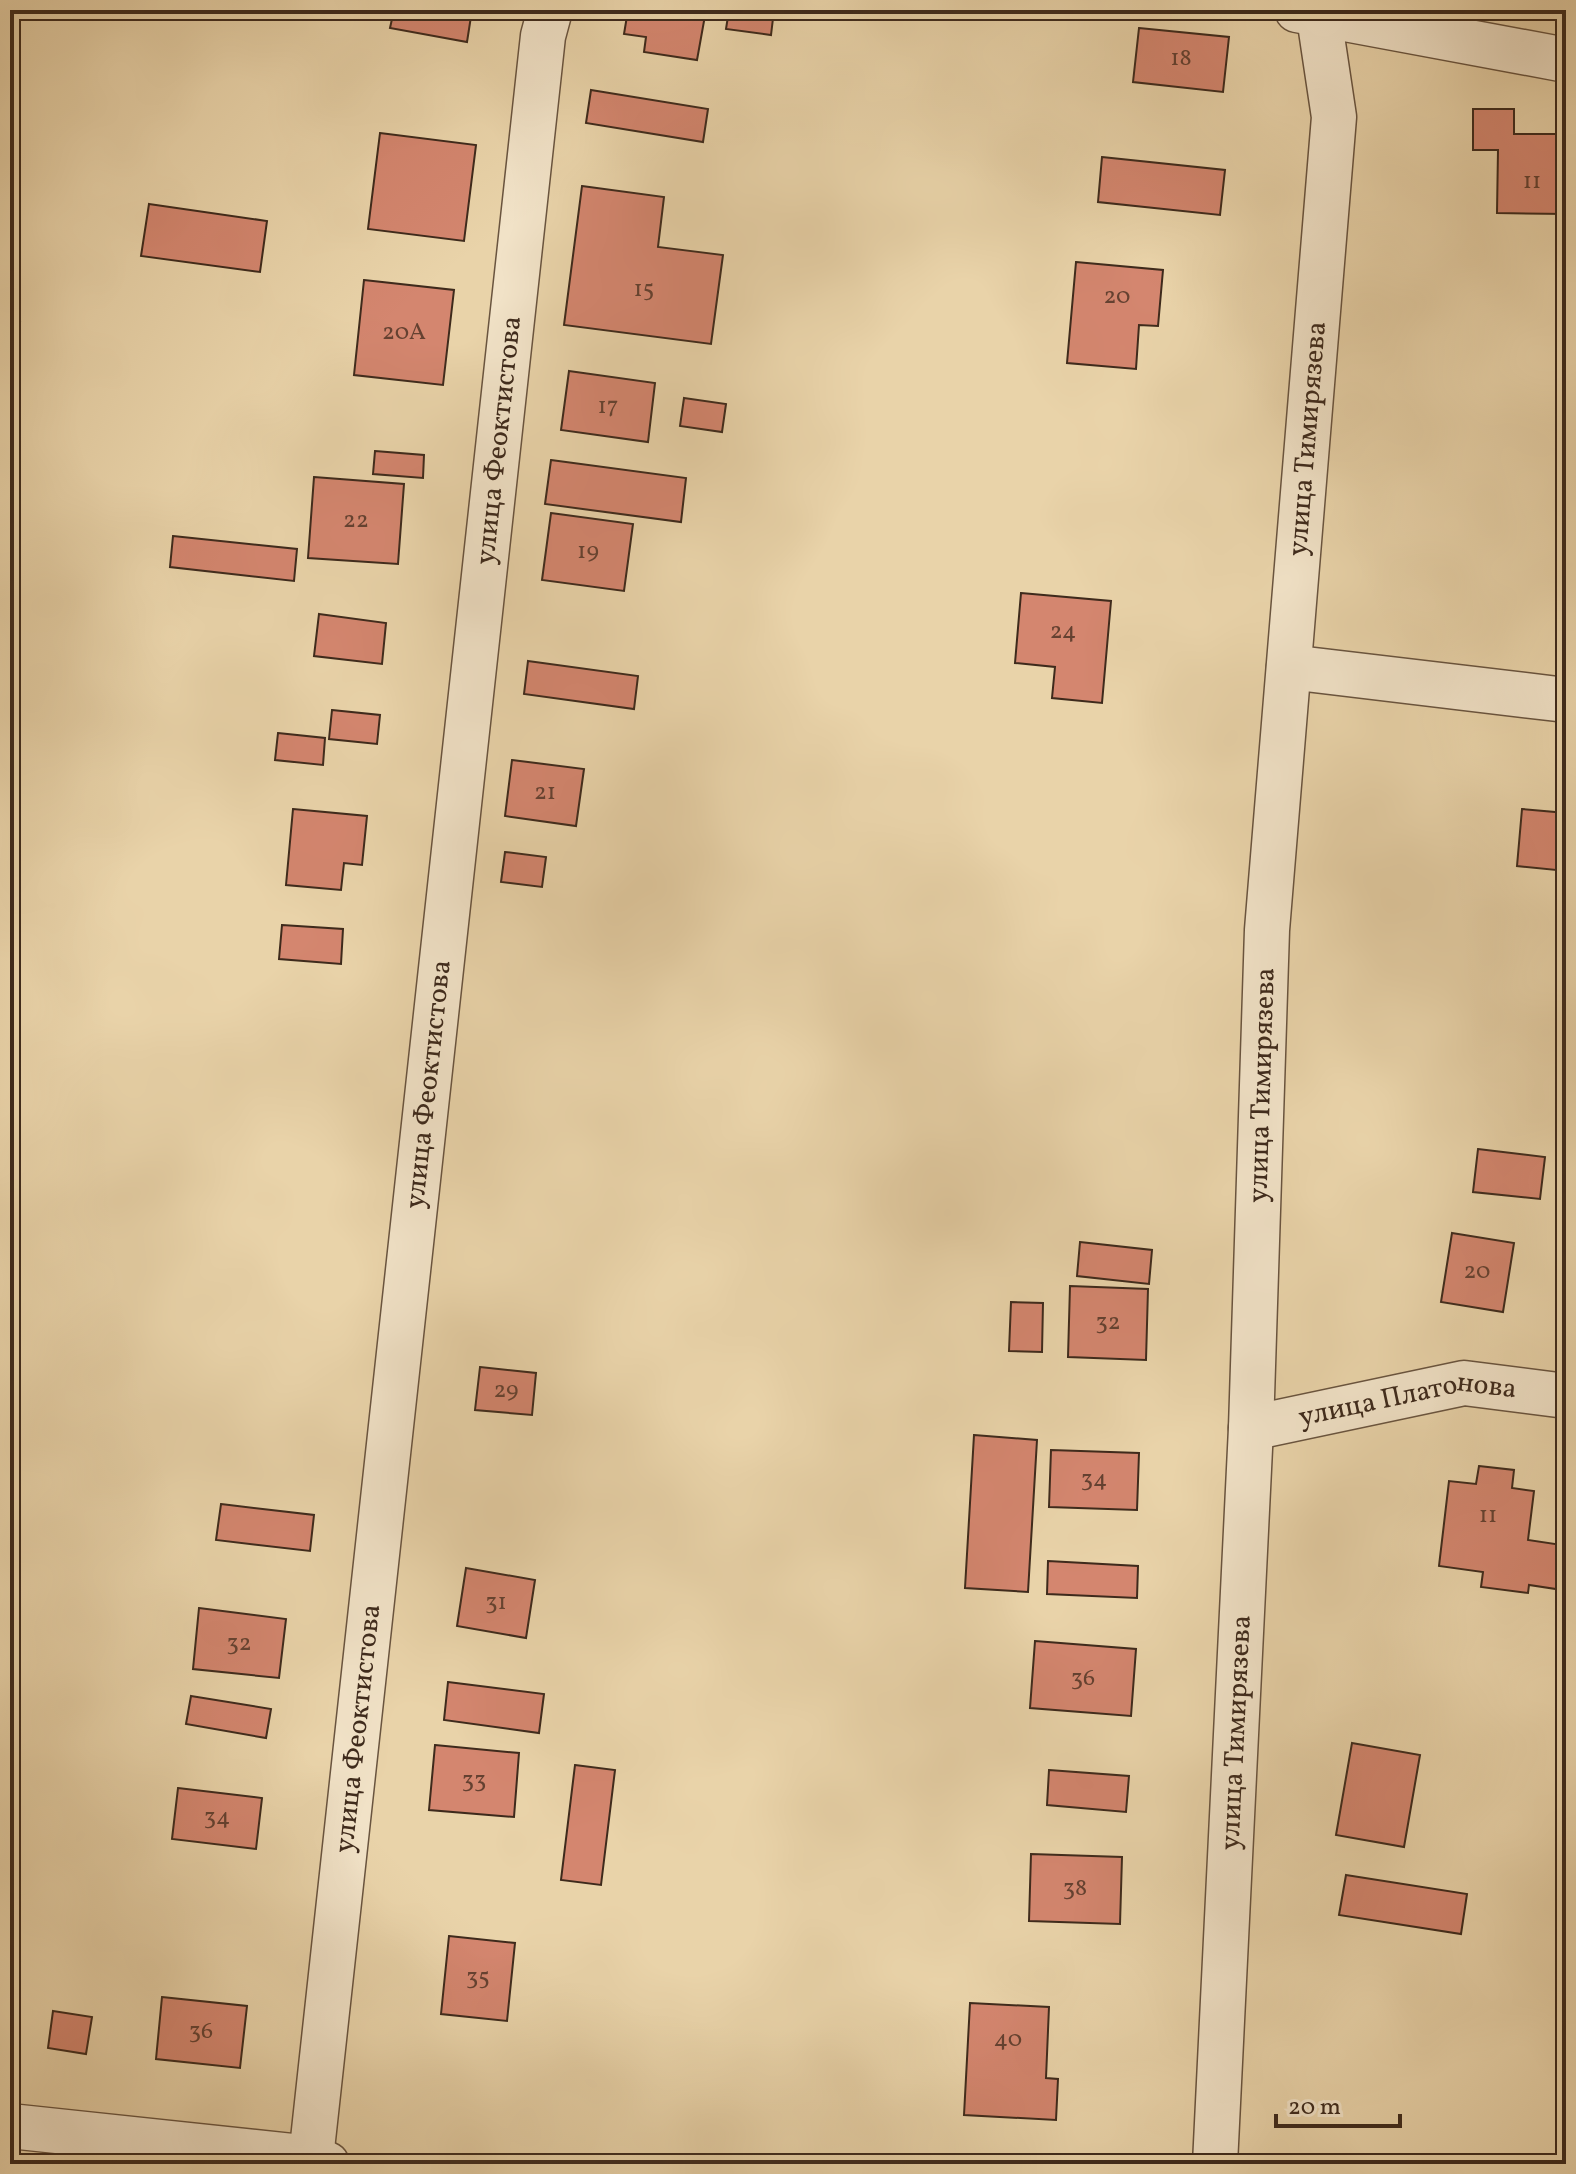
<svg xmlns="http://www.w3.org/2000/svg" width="1576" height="2174" font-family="Vollkorn,serif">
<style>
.building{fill:#d4866f;stroke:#3e2a1c;stroke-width:2}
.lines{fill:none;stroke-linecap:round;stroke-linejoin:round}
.street-casing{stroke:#69543f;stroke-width:47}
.street{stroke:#f1e2c7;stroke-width:44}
.labels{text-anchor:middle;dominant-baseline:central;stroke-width:7;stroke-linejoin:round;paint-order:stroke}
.number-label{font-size:24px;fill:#644131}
.street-label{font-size:28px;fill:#3e2a1c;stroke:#f1e2c7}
</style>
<rect width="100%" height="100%" fill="#e9d3a9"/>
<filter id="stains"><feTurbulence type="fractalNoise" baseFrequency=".0025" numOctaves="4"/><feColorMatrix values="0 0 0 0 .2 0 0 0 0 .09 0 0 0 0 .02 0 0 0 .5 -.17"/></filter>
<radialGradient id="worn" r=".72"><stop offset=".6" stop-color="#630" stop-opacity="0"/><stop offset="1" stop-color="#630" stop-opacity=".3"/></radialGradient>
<path class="building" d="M394 10H472L467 42 390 28Z
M628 10H706L697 60 644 52 646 37 624 34Z
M729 10H774L771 35 726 29Z
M1139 28 1229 37 1223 92 1133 82Z
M591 90 708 109 703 142 586 123Z
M1473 109H1514V134H1566V214L1497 213 1498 150H1473Z
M380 133 476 145 464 241 368 229Z
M1102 157 1225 170 1220 215 1098 202Z
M582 186 664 197 658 247 723 255 711 344 564 325Z
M149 204 267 221 260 272 141 256Z
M1076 262 1163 270 1158 326 1139 325 1136 369 1067 363Z
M364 280 454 290 443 385 354 375Z
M10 320 20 322 16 356 10 355Z
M569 371 655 383 648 442 561 430Z
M684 398 726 404 722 432 680 426Z
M375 451 424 455 423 478 373 474Z
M551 460 686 478 681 522 545 504Z
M314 477 404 484 398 564 308 558Z
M551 513 633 524 624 591 542 580Z
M173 536 297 549 294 581 170 567Z
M1021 593 1111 601 1102 703 1052 698 1055 667 1015 663Z
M319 614 386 623 382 664 314 656Z
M528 661 638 676 634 709 524 694Z
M332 710 380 715 377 744 329 739Z
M278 733 325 738 323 765 275 760Z
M512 760 584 769 576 826 505 816Z
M293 809 367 816 362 865 344 863 341 890 286 885Z
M1522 809 1566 813V871L1517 866Z
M505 852 546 857 542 887 501 882Z
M282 925 343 929 341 964 279 959Z
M1478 1149 1545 1157 1540 1199 1473 1192Z
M1452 1233 1514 1243 1503 1312 1441 1302Z
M1080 1242 1152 1250 1149 1284 1077 1276Z
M1070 1286 1148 1289 1146 1360 1068 1357Z
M1011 1302 1043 1303 1042 1352 1009 1351Z
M480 1367 536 1373 532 1415 475 1410Z
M974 1435 1037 1440 1028 1592 965 1588Z
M1051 1450 1139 1453 1137 1510 1049 1507Z
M1479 1466 1514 1470 1512 1488 1534 1491 1528 1540 1562 1545 1556 1589 1529 1585 1528 1593 1481 1587 1483 1572 1439 1566 1449 1481 1476 1484Z
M221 1504 314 1515 310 1551 216 1540Z
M1048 1561 1138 1566 1137 1598 1047 1594Z
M466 1568 535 1580 526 1638 457 1626Z
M199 1608 286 1619 279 1678 193 1669Z
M1035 1641 1136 1649 1131 1716 1030 1708Z
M448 1682 544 1694 539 1733 444 1720Z
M191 1696 271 1709 266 1738 186 1724Z
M1352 1743 1420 1755 1404 1847 1336 1835Z
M435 1745 519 1753 514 1817 429 1810Z
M575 1765 615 1770 601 1885 561 1880Z
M1049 1770 1129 1776 1126 1812 1047 1805Z
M178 1788 262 1798 256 1849 172 1839Z
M1031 1854 1122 1857 1120 1924 1029 1921Z
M1346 1875 1467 1894 1461 1934 1339 1915Z
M449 1936 515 1943 507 2021 441 2014Z
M162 1997 247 2006 240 2068 156 2059Z
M970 2003 1049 2007 1046 2078 1058 2079 1056 2120 964 2115Z
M53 2011 92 2017 86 2054 48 2048Z"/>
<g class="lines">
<g class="street-casing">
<g id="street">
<path d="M1297 10 1566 60"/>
<path d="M1289 667 1566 700"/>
<path id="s1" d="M1251 1428 1464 1383 1566 1396"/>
<path d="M10 2126 311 2158 327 2164"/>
<path id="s2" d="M311 2158 543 36 550 10"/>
<path id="s3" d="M1215 2164 1251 1428 1267 930 1334 117 1318 10"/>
</g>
</g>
<use href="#street" class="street"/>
</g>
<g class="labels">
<g class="number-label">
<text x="1181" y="59">18</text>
<text x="1532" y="182">11</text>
<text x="644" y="290">15</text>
<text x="1117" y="297">20</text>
<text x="404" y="333">20А</text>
<text x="608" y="407">17</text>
<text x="356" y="521">22</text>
<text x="588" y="552">19</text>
<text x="1063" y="632">24</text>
<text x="545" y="793">21</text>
<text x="1477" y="1272">20</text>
<text x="1108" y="1323">32</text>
<text x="506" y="1391">29</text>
<text x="1094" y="1480">34</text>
<text x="1488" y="1516">11</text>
<text x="496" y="1603">31</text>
<text x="239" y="1644">32</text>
<text x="1083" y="1679">36</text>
<text x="474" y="1781">33</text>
<text x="217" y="1818">34</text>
<text x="1075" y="1889">38</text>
<text x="478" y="1978">35</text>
<text x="201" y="2032">36</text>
<text x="1008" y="2040">40</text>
</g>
<g class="street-label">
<text stroke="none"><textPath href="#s3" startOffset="1728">улица Тимирязева</textPath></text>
<text stroke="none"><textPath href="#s2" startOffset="1728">улица Феоктистова</textPath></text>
<text stroke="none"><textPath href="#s2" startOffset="1080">улица Феоктистова</textPath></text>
<text stroke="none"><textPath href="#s3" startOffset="1080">улица Тимирязева</textPath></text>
<text stroke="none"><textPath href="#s1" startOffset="160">улица Платонова</textPath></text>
<text stroke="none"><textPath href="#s2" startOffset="432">улица Феоктистова</textPath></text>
<text stroke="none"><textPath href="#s3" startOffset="432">улица Тимирязева</textPath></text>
</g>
</g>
<rect width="1576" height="2174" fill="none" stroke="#e9d3a9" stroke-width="40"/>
<rect x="12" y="12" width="1552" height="2150" fill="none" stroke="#3e2a1c" stroke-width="4"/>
<rect x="20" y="20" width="1536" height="2134" fill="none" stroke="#3e2a1c" stroke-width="2"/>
<path d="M1276 2114v12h124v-12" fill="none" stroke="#3e2a1c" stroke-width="4"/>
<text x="1288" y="2114" font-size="24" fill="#3e2a1c" stroke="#f1e2c7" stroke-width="6" paint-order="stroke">20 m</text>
<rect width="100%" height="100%" filter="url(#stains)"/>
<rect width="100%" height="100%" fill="url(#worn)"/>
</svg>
